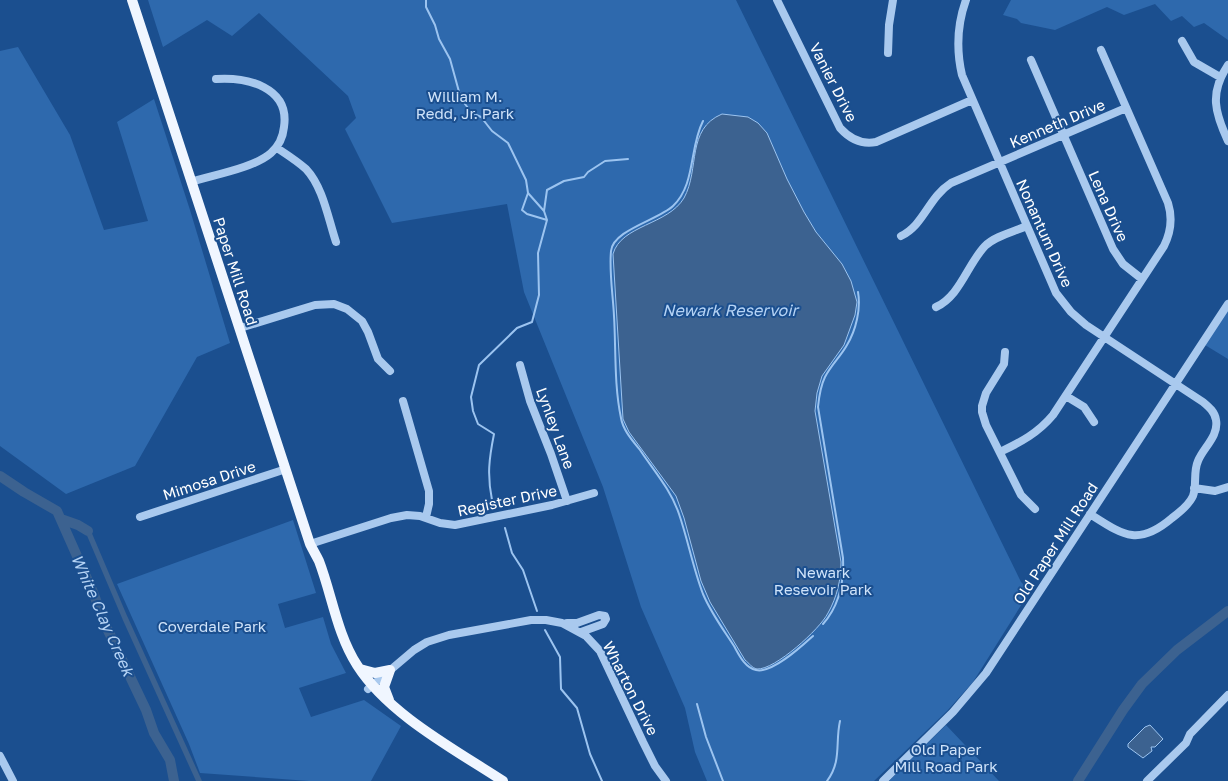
<svg xmlns="http://www.w3.org/2000/svg" width="1228" height="781" font-family="'Golos Text',sans-serif">
<style>
.green{fill:#2e69ad}
.water{fill:#3c6290;stroke:#9cc4f0}
.lines{fill:none;stroke-linecap:round;stroke-linejoin:round}
.stream{stroke:#9cc4f0;stroke-width:2}
.canal{stroke:#3c6290;stroke-width:5.5}
.river{stroke:#3c6290;stroke-width:10}
.minor{stroke:#a9c9ee;stroke-width:8}
.major{stroke:#f0f6ff;stroke-width:10}
.labels{text-anchor:middle;dominant-baseline:central;stroke-width:4;stroke-linejoin:round;paint-order:stroke}
.street-label{font-size:15px;fill:#fff;stroke:#1b4f8f}
.park-label{font-size:15px;fill:#cfe3fa;stroke:#1b4f8f}
.water-label{font-size:16px;font-style:italic;fill:#b5d3f5;stroke:#1b4f8f}
</style>
<rect width="100%" height="100%" fill="#1b4f8f"/>
<path class="green" d="M148 0H736L1021 582 1030 591 973 682 947 711 874 781H707L695 752 685 708 641 607 603 487 524 292 507 204 392 223 345 129 356 118 348 96 259 13 232 36 207 20 163 47Z
M1011 0H1228V40L1204 23 1194 27 1182 16 1171 21 1155 4 1124 15 1107 7 1055 30 1021 23 1017 19 1003 15Z
M18 47 70 135 104 230 148 221 117 122 154 99 190 210 230 343 197 357 135 466 66 494 0 446V51Z
M1228 308V359L1205 345Z
M293 520 316 593 278 604 285 628 323 617 331 644 346 673 299 688 311 717 364 700 401 726 371 781H309L200 773 189 744 117 584Z
M946 725 999 781H889L893 777Z"/>
<path class="water" d="M722 114 748 117 758 123 767 133 787 179 804 212 816 232 842 264 851 281 857 302 855 315 844 345 822 376 817 393 815 411 841 562C841 580 837 597 828 613 820 629 775 670 757 669 752 668 749 663 745 660L710 602 701 581 684 518 676 496 629 432 623 419 613 254C621 225 668 225 684 198 700 169 686 129 722 114Z
M1150 725 1163 739 1155 747H1151L1152 751 1143 758 1128 747V744L1145 727Z"/>
<g class="lines">
<path class="stream" d="M426 0V7L435 25 439 39 450 59 461 99 472 113 481 117 492 131 508 143 526 180 528 193 544 211 547 220 538 253 539 295 532 322 517 328 479 365 471 397 473 411 478 424 494 434C489 459 487 475 492 500
M703 121C689 148 696 184 673 206 658 220 613 230 611 251 609 272 613 295 614 316 616 349 614 385 621 418 623 430 632 440 640 450 654 471 671 490 679 514 688 540 693 568 703 594 711 613 723 629 734 646 739 655 745 668 756 670 772 674 802 646 813 636
M528 193 522 210 527 214 547 220
M544 211 547 190 564 181 584 177 588 172 605 161 628 159
M505 528 512 553 523 570 537 611
M823 624C839 606 844 581 843 558L818 407C819 397 820 387 825 377 831 365 841 356 847 345 856 330 861 309 858 292
M545 630 560 657 561 689 577 708 590 754 602 781
M697 704 706 737 723 781
M827 781C842 761 835 743 840 721"/>
<path class="canal" d="M88 531 125 618 199 781"/>
<path class="river" d="M0 476 24 492 57 511 93 592 104 622 146 710 154 733 170 760 174 781
M61 519 78 525 88 531
M1078 781 1123 710 1142 684 1177 650 1228 611"/>
<path class="minor" d="M777 0 840 128C850 139 861 145 876 142L972 100
M966 0C957 25 956 49 962 75L1056 293 1071 312 1086 325 1203 402C1209 407 1215 412 1216 420 1219 436 1203 448 1198 461 1193 472 1197 485 1193 496 1189 505 1180 512 1172 518 1138 547 1123 535 1090 514
M1182 41 1194 62 1220 77
M888 53 889 25 893 0
M1031 60 1113 249 1123 264 1142 279
M1228 65C1209 93 1215 113 1228 141
M277 148C286 154 297 161 306 169 323 187 328 218 336 242
M191 182C213 175 254 168 271 153 279 146 283 137 284 127 290 87 247 77 216 79
M901 236C924 225 928 198 951 183L1126 108
M936 307C960 296 967 265 985 246 995 236 1013 232 1027 226
M240 328 315 305 334 304 347 309 362 321 368 332 378 359 390 371
M1005 352 1004 364 986 393 982 406V412L986 425 1021 495 1035 509
M520 365 530 401 551 454 567 501
M1066 396 1084 407 1094 422
M403 401 429 491V504L426 517
M1000 452C1021 442 1038 433 1053 415L1164 246C1171 232 1173 219 1168 203L1101 50
M1194 488 1215 491 1228 487
M140 517 286 469
M310 544 391 518 407 515 420 516 440 523 455 525 552 505 594 493
M567 623H577L599 615 605 616 606 619 603 624 581 632
M368 689 414 650 427 642 449 635 531 620H546L562 623 586 636 600 651 643 742 655 766 666 781
M0 756 13 781
M883 781 953 712 986 673 1228 304
M1147 781 1186 743 1190 734 1228 695"/>
<path class="major" d="M132 0 310 544C313 550 316 555 319 561 332 595 337 634 357 665 388 714 454 749 503 781
M360 669 375 673 390 670
M389 700 384 687 390 670"/>
</g>
<g class="labels">
<g class="street-label">
<text transform="translate(834 82) rotate(63)">Vanier Drive</text>
<text transform="translate(1057 123) rotate(-23)">Kenneth Drive</text>
<text transform="translate(1109 206) rotate(66)">Lena Drive</text>
<text transform="translate(1045 233) rotate(66)">Nonantum Drive</text>
<text transform="translate(236 271) rotate(72)">Paper Mill Road</text>
<text transform="translate(556 428) rotate(70)">Lynley Lane</text>
<text transform="translate(209 480) rotate(-18)">Mimosa Drive</text>
<text transform="translate(507 500) rotate(-12)">Register Drive</text>
<text transform="translate(1055 543) rotate(-57)">Old Paper Mill Road</text>
<text transform="translate(631 688) rotate(63)">Wharton Drive</text>
</g>
<g class="park-label">
<text x="465" y="96">William M.<tspan x="465" dy="17">Redd, Jr. Park</tspan></text>
<text x="823" y="572">Newark<tspan x="823" dy="17">Resevoir Park</tspan></text>
<text x="212" y="626">Coverdale Park</text>
<text x="946" y="749">Old Paper<tspan x="946" dy="17">Mill Road Park</tspan></text>
</g>
<g class="water-label">
<text x="730" y="310">Newark Reservoir</text>
<text transform="translate(103 615) rotate(66)">White Clay Creek</text>
</g>
</g>
</svg>
